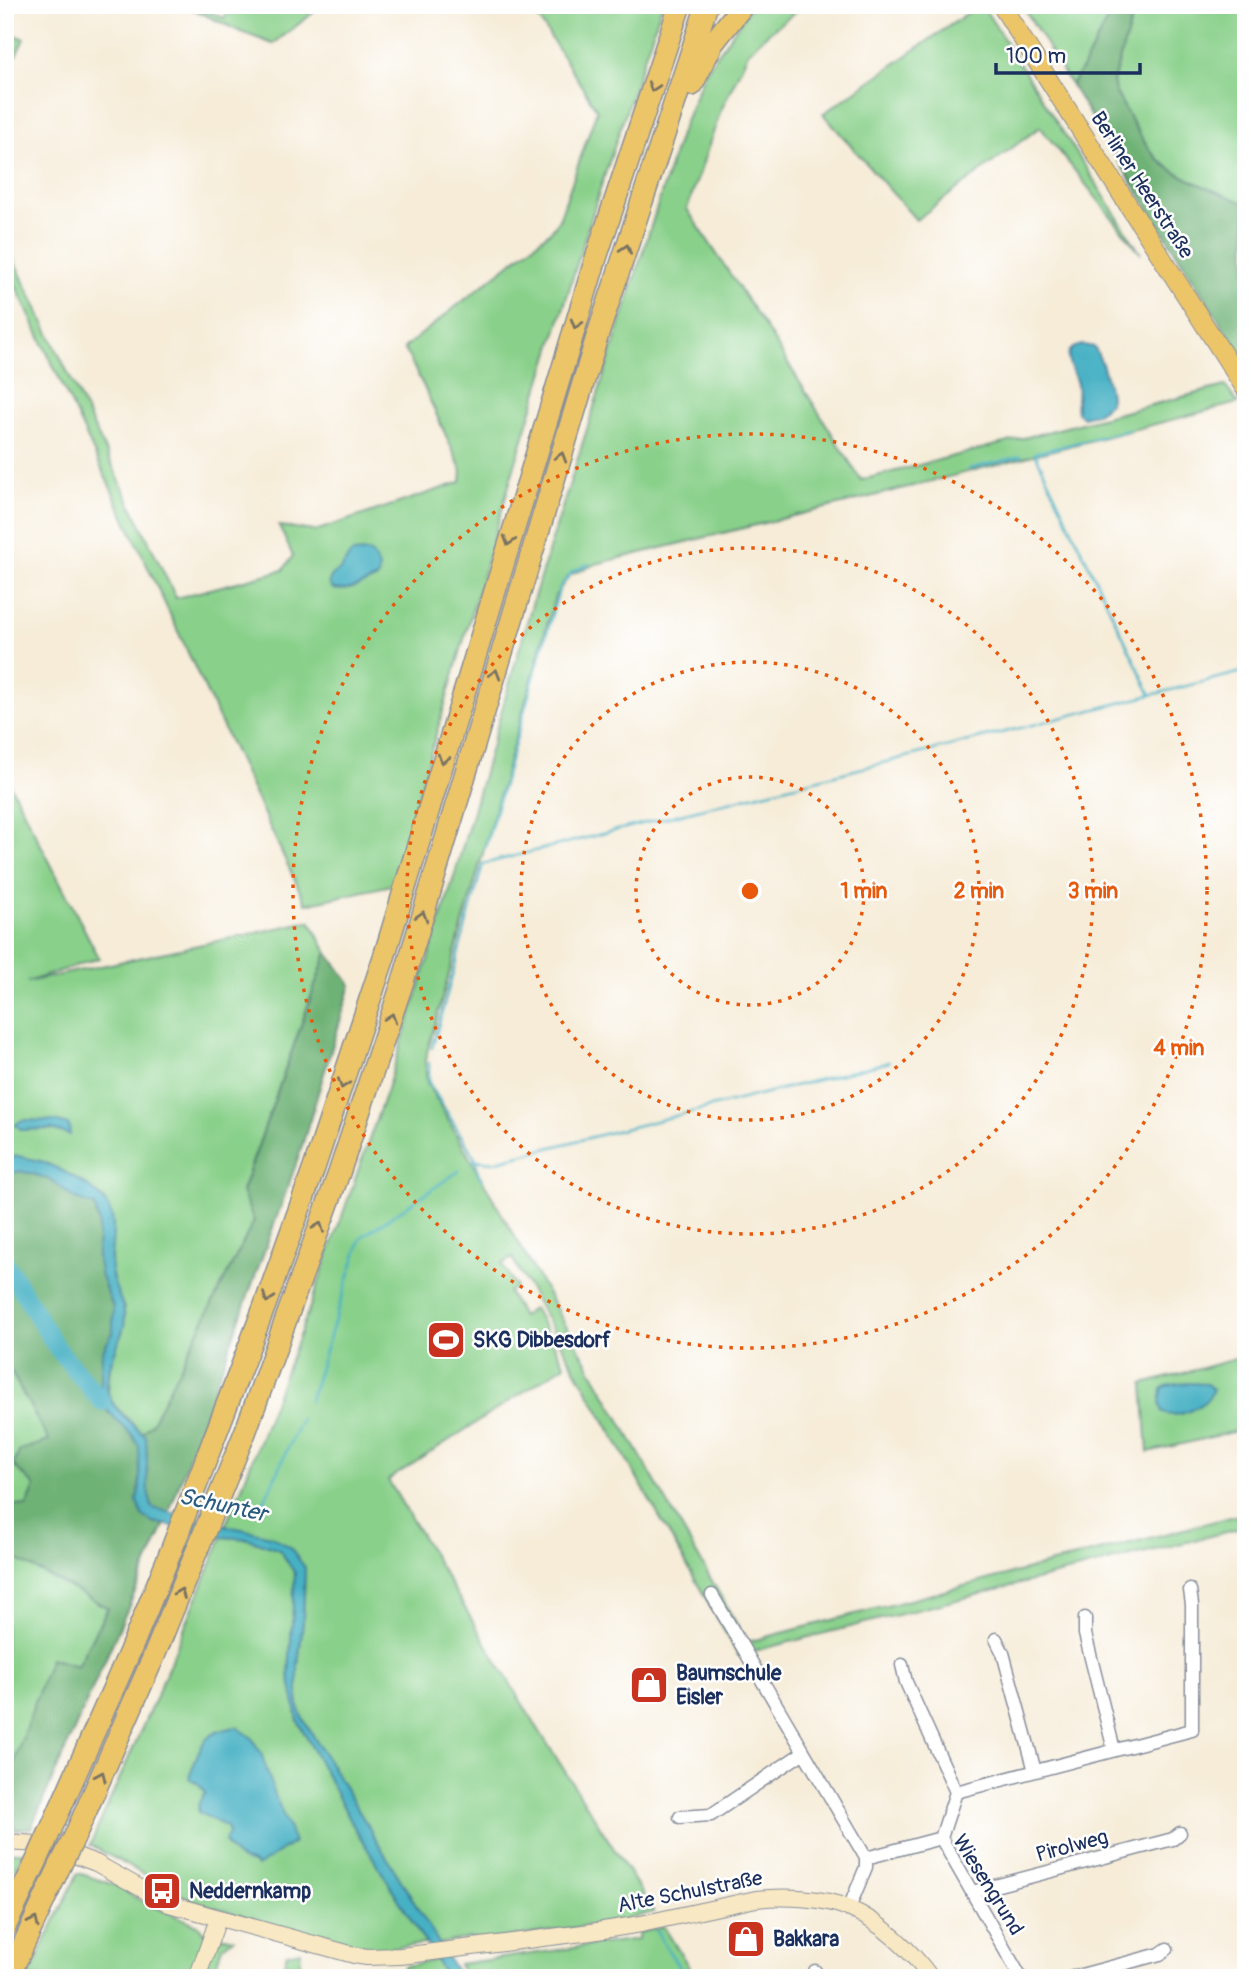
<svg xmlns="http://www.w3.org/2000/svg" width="1251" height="1983" font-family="Pangolin,sans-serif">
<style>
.green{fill:#89d08a;stroke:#528074;stroke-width:2}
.forest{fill:#6eb276;stroke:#44706a;stroke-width:2}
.water{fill:#46b1c4;stroke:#307091;stroke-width:2}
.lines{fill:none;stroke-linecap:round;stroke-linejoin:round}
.stream{stroke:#46b1c4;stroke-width:2.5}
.river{stroke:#46b1c4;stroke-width:18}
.street-casing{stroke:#888e9b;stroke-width:15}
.secondary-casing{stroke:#888e9b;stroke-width:18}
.primary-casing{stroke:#888e9b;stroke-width:20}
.highway-casing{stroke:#888e9b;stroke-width:24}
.street{stroke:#fff;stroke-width:12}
.secondary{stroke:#f8e8c3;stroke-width:16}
.primary{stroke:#edc569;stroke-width:18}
.highway{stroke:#edc569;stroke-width:21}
.highway-bridge-casing{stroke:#888e9b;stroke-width:24;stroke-linecap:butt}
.highway-bridge{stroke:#edc569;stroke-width:21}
.oneway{stroke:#797263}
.ring{fill:none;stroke:#e8590c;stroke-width:3.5;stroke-dasharray:3.5 7}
.labels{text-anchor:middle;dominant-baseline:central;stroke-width:5;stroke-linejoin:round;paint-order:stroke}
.street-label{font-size:21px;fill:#1b2f5e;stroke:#fff}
.poi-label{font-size:21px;font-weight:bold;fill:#1b2f5e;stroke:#fff;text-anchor:start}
.water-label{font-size:23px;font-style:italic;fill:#2a5c82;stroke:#fff}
.centre{fill:#e8590c;stroke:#fff;stroke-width:3.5}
.ring-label{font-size:21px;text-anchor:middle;font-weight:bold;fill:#e8590c;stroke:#fff;stroke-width:5;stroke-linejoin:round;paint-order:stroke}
</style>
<rect width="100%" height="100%" fill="#fff"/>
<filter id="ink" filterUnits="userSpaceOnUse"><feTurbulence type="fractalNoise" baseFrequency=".0143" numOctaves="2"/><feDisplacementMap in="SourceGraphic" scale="14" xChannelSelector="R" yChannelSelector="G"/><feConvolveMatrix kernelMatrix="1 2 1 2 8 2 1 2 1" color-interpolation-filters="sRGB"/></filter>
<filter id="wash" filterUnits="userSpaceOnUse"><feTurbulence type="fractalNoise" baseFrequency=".00686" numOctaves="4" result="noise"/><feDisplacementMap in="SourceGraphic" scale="28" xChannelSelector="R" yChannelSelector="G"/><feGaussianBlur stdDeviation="1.57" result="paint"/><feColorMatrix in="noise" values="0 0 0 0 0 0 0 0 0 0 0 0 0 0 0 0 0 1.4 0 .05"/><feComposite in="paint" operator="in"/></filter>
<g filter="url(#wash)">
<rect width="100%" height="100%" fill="#f6ecd8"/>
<path class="green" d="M184 5H194L224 18 232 5H323L273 44 239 31Z
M530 5H662L601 186 515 465 392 885 306 904 5 263V242L176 598 283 570 293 556 279 526 315 531 461 482 462 471 424 387 404 348 551 231 559 220 597 110Z
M752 5H805L767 34 749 51 721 110 687 209 769 333 861 480 1225 386 1238 403 842 504 596 564 570 575 555 596 425 1060 427 1083 747 1642 1246 1513V1527L738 1655 512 1258 502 1264 516 1287 508 1292 522 1316 534 1308 565 1365 388 1480 528 1713 654 1912 620 1921 489 1940 469 1938 439 1944 303 1719 298 1704V1665L303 1622 305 1568 290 1547 225 1526 240 1492 308 1312 387 1089 454 877 535 594 681 131 705 72Z
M964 5H982L1141 254 1040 127 916 220 823 114 969 12Z
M1022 5H1115L1083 67 1071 85Z
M1136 5H1246V204C1220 192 1185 181 1163 163 1145 150 1127 111 1115 91L1113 81Z
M5 30 24 39 5 78Z
M5 775 99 958 27 982 310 921 327 952 242 1191 255 1221 152 1423 142 1433 114 1405 108 1393 110 1367 124 1324V1308L114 1286 111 1269 112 1217 104 1199 82 1182 43 1162 17 1156 5 1160Z
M1246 1356V1429L1148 1452 1143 1384Z
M5 1361 49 1441 20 1450 35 1486 27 1506 5 1504Z
M222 1537 249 1539 279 1550 295 1573 289 1674 298 1721 354 1827 426 1944 371 1950 332 1943 191 1900 90 1845 158 1692Z
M5 1553 108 1607 77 1666 50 1659 12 1769 14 1830H5Z
M7 1852H23L5 1891V1854Z
M78 1873 115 1885 145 1903 198 1925 203 1932 233 1939 222 1947 212 1978H28Z
M664 1927 696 1978H466L458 1964 638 1939V1933Z
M301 1951 299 1978H285L286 1954Z
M436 1960 447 1978H401L404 1966Z"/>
<path class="forest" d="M1115 5H1136L1113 81 1115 91C1126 110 1145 150 1162 163 1185 181 1220 192 1246 204V364L1071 85 1083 67Z
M327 952 351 985 298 1159 169 1512 152 1508 148 1491 146 1438 142 1433 152 1423 254 1221 242 1192Z
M20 1171 34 1174 53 1181 74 1198 95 1206 99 1224 97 1255 101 1277 113 1307V1333L102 1352 101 1383 99 1401C107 1412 136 1436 139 1446 143 1457 139 1489 137 1501L153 1522 165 1524 31 1828 14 1830 12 1769 50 1658 77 1666 108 1608 5 1553V1504L27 1506 35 1486 13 1465 20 1450 49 1441 5 1360V1175Z"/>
<path class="water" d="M1083 345 1094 347C1102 360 1111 388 1110 403L1096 414 1083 417 1077 413C1075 403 1079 395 1077 385 1075 372 1055 349 1083 345Z
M367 552 372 554 379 567 378 578C362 584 347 594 331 588L329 581 332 575 341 569 349 556 352 553Z
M22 1120 54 1121 69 1125 70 1135 51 1129 22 1130 15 1125Z
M17 1156C26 1158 35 1159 43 1162 65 1171 107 1192 112 1217 116 1233 109 1253 111 1270 113 1289 128 1307 124 1326 119 1346 103 1373 108 1393 111 1408 136 1427 146 1437L148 1491 152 1508 271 1536 290 1547 305 1568 303 1622 298 1665V1704L303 1719 460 1978H447L354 1827 298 1721 289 1674 295 1573 280 1550 249 1539 222 1537 153 1522 143 1516 137 1501 140 1485 139 1446 133 1436 99 1402 101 1383 102 1352 113 1333V1307L101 1277 97 1255 99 1224 95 1206 74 1198 53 1181 34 1174 20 1171 5 1175V1160Z
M1184 1383 1207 1384 1213 1390C1207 1406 1179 1419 1163 1413L1160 1404 1162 1389 1166 1386Z
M237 1727 251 1737 261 1753 275 1795 294 1842 257 1867C252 1860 249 1863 241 1859 234 1856 227 1848 225 1841L229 1833 227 1827 198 1812 199 1802 205 1793 199 1784 189 1778C201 1747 200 1732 237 1727Z"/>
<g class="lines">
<path class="stream" d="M1128 430 1035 453 1151 695
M969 469 1021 456
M485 848 560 587 572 572 589 564
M432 1048 483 864 1246 671
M429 1063V1083L476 1160 478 1173 482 1180
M473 1161 476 1160 493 1162 889 1062
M309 1402 360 1241 363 1236 459 1171
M262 1506 301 1419
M637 1905 642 1912
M656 1931 686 1978"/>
<path class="river" d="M5 1262 56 1347 102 1402"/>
</g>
</g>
<g filter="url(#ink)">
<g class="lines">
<g class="street-casing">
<path id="street" d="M712 1595 866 1858V1867L849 1908
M1085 1618V1634L1114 1750
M996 1639 1003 1653 1035 1771
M902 1665 906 1682 956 1792 941 1838
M956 1792 1192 1730V1605L1190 1590
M680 1817 711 1815 804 1752
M866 1858 941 1838 1021 1978
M972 1892 1173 1839 1180 1833
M815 1971V1978
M1070 1978 1160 1954 1167 1949"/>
</g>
<g class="secondary-casing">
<path id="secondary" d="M5 1842 39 1844 69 1853 96 1863 169 1904 354 1955 367 1957 401 1956 591 1932 641 1924 756 1899C783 1896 822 1897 848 1908 881 1922 910 1949 931 1978
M197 1978 218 1919"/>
</g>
<g class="primary-casing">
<path id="primary" d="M1001 5 1246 390"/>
</g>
<g class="highway-casing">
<path id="highway" d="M692 85 713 43 743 5
M51 1829 130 1651 173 1546 265 1305 314 1168 384 957 596 258 680 5
M74 1838 154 1656 246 1430 339 1173 403 981 597 337 707 5
M5 1927 38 1858
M8 1978 60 1866"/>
</g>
<use href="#street" class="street"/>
<use href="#secondary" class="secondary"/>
<use href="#primary" class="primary"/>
<use href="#highway" class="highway"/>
<g class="highway-bridge-casing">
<path id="highway-bridge" d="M38 1858 51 1829
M60 1866 74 1838"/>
</g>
<use href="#highway-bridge" class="highway-bridge"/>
</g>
<defs><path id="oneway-chevron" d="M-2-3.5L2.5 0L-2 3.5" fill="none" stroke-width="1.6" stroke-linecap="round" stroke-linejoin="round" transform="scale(1.75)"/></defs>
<g class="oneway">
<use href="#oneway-chevron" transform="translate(653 87) rotate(108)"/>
<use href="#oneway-chevron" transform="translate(626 249) rotate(-72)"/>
<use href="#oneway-chevron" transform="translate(576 324) rotate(107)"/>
<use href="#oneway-chevron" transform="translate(561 457) rotate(-73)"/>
<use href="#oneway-chevron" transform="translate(509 541) rotate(107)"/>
<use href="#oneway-chevron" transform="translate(495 674) rotate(-73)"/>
<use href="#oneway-chevron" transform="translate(443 759) rotate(107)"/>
<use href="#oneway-chevron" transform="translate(422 916) rotate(-73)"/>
<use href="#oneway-chevron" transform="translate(391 1018) rotate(-72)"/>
<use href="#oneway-chevron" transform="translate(343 1084) rotate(109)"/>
<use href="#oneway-chevron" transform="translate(319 1227) rotate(-70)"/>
<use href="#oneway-chevron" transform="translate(268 1298) rotate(110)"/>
<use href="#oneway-chevron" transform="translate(180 1593) rotate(-68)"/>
<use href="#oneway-chevron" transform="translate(101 1776) rotate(-66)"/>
<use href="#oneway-chevron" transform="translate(34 1922) rotate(-65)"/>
</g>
</g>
<g class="ring">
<circle cx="750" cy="891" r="114"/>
<circle cx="750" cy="891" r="229"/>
<circle cx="750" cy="891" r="343"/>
<circle cx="750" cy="891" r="457"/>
</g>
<defs>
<g id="stadium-square" transform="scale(2.0125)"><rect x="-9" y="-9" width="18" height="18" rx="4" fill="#c8321e" stroke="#fff"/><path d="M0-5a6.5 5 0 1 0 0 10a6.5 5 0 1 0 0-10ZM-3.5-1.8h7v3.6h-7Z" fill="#fff"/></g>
<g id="shop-square" transform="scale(2.0125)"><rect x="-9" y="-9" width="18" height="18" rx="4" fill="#c8321e" stroke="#fff"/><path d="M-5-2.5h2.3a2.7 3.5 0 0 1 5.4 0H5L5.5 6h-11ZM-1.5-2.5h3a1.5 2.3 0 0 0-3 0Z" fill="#fff"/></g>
<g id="bus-square" transform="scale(2.0125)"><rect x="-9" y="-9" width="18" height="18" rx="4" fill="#c8321e" stroke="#fff"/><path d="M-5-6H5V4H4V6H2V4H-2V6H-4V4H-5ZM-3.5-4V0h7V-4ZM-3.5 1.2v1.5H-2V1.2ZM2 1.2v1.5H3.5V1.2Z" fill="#fff"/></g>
</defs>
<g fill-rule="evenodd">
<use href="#stadium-square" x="446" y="1340"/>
<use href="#shop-square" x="649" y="1685"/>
<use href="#bus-square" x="162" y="1891"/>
<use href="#shop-square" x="746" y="1939"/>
</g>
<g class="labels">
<g class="street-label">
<text transform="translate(1142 185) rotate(57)">Berliner Heerstraße</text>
<text transform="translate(1072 1846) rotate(-15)">Pirolweg</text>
<text transform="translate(988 1885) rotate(58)">Wiesengrund</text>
<text transform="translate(690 1892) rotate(-11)">Alte Schulstraße</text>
</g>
<g class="poi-label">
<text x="473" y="1340">SKG Dibbesdorf</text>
<text x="676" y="1673">Baumschule<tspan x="676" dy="24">Eisler</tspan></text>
<text x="189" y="1891">Neddernkamp</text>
<text x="773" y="1939">Bakkara</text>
</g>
<g class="water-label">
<text transform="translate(223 1505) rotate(12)">Schunter</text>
</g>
</g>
<circle cx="750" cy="891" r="10" class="centre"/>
<g class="ring-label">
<text x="864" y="898">1 min</text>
<text x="979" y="898">2 min</text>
<text x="1093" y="898">3 min</text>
<text x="1179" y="1055">4 min</text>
</g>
<rect width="1251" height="1983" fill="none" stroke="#fff" stroke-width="28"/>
<path d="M996 63v10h144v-10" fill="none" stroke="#1b2f5e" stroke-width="3.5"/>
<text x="1006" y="63" font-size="21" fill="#1b2f5e" stroke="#ffffff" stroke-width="5" paint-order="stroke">100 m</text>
</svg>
